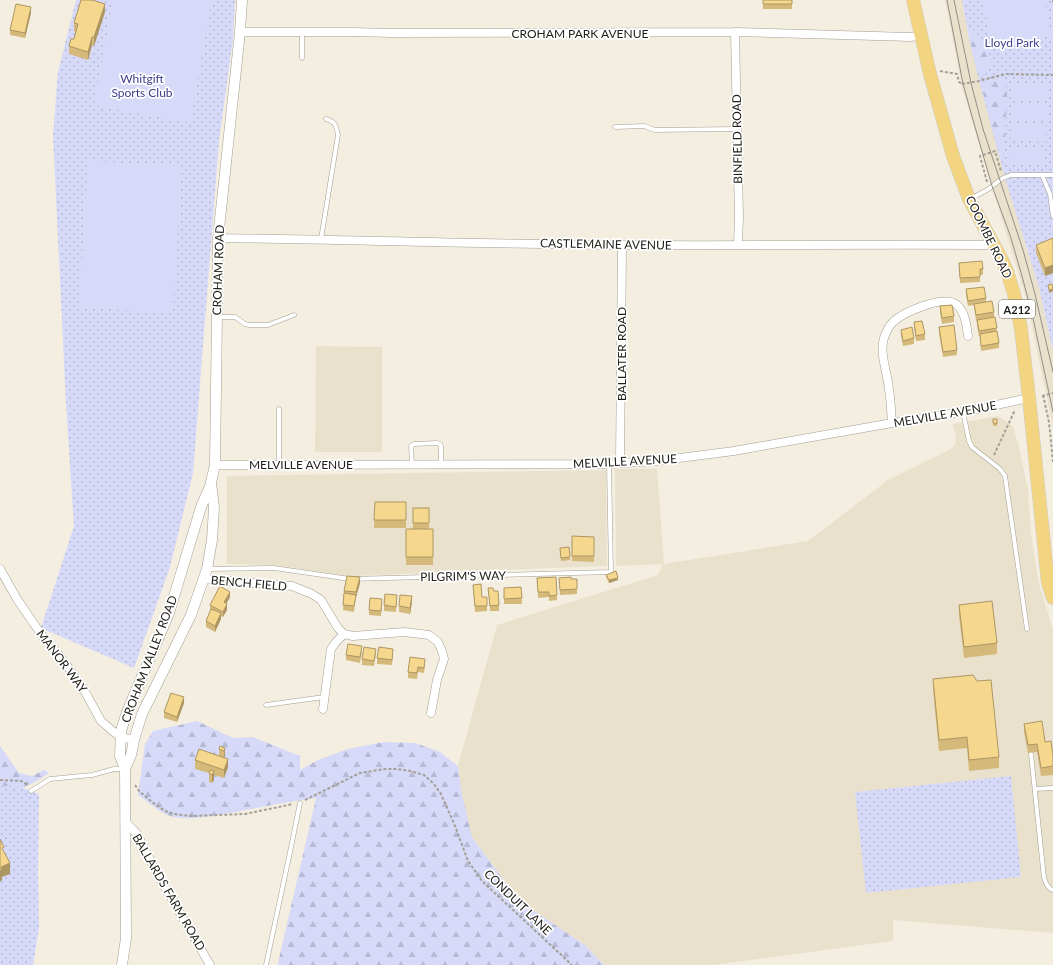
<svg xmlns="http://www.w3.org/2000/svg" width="1053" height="965" font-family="Lato,sans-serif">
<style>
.built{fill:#eae1cd}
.green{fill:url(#green-dots)}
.forest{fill:url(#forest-firs)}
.pitch{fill:#d6d9f8}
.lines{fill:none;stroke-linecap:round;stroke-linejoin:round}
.service-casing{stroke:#a39e92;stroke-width:5}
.minor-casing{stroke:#a39e92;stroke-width:9}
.tertiary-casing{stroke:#a39e92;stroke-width:11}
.primary-casing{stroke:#cececd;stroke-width:14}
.path{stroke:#a49f95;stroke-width:2;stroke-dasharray:3 2;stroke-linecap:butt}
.service{stroke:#fff;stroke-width:4}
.minor{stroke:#fff;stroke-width:8}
.tertiary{stroke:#fff;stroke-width:10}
.primary{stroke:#f2d481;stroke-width:13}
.tram{stroke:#928e85;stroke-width:1}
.wall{fill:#d4b97a}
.shaded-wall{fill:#ac9663}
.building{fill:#f6d78e;stroke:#ac9663}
.labels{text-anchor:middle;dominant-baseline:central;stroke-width:3.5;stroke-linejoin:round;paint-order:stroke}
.shield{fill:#fff;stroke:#64635f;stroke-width:1}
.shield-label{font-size:11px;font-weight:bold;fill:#22201b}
.street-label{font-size:12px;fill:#22201b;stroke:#fff}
.park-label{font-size:12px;fill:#3f3d8c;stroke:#fff}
</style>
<defs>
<pattern id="green-dots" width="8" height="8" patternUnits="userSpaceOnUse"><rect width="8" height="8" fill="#d6d9f8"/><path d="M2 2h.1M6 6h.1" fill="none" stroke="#b7bad4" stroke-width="1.8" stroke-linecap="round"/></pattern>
<pattern id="forest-firs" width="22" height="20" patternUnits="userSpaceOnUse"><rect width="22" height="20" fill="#d6d9f8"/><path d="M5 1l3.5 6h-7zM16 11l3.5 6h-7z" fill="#b7bad4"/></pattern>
</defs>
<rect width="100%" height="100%" fill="#f4eee1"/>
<path class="built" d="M945 0H962L969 38 1014 207 1039 287 1053 351V428L1027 302 963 91Z
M316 346 382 347V452H315Z
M998 416 1013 426 1019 447 1028 489 1031 534 1039 584 1053 629V933L893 920V941L713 965H604L585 945 518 900 472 837 461 790 458 766 497 625 658 575 663 564 616 566 615 469H657L664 564 808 541 888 480 951 449 955 444 956 438 953 424Z
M606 470 607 566 350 576 274 565 227 564V476Z"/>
<path class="green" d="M76 0H235L233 39 219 141 193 473 170 567 134 668 41 628 74 526 66 404 53 135 58 72Z
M962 0H1053V351L1039 287 1005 178 979 81 969 38Z
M1011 776 1021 877 866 893 855 792Z
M0 786H18L39 794 38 872 39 928 33 965H0Z"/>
<path class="forest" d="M971 30H975C984 44 990 49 991 66L981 74 978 73 977 68V63L974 57 968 32Z
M1001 77H1004L1005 81 1007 92 1005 139 1003 151 1004 161 1002 162 981 85C985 79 994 79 1001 77Z
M197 721 233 738 253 737 300 756V770L318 760 348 749 384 742 415 743 440 752 458 766 461 790 472 837 518 900 585 945 604 965H278L280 954 316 798C283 802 250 810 217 815 203 817 188 820 174 817 162 815 148 802 138 795L145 744 153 731Z
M0 746 19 773 32 776 44 770 49 773 37 781 22 788 18 786H0Z"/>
<path class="pitch" d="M113 0H212L190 123 94 105Z
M983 0H1045L1051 36 992 47Z
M1013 83 1049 84 1048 101 1012 99Z
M1012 104 1048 105 1047 121 1011 120Z
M1011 124 1046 125V142L1010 140Z
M1010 148 1045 149V165L1009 164Z
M88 161 182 166 173 313 79 307Z"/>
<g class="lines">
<g class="service-casing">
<path id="service" d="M302 32V58
M615 127 644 126 655 130 737 129
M1042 175 1050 194 1053 216
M970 199 987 190 1003 178 1011 175H1053
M321 239 338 135C336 126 336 122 326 119
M217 317H235L245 324 250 325H268L294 315
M963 412 969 441 972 447 1000 469 1005 476 1027 629
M279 464V409
M412 464 411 446 414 444 437 443 440 444 441 446V464
M207 569 274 568 350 579 611 572 609 464
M266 705 324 697
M1031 754 1044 878C1046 883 1048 889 1053 890
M1035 789 1053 788
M31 791 50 779 92 775 114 769H124
M266 965 289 857 300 803"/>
</g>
<g class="minor-casing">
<path id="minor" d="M240 32H354L391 33 735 32 910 37 921 36
M735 32 739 217 738 245
M218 238C353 240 488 244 624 245 745 246 866 244 987 245L994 243
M892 423C891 412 891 401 889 390 888 374 879 353 884 338 886 332 888 327 893 322 904 312 944 294 957 305 966 313 966 325 968 336
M620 463 622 245
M215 465 609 464 656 461 734 451 892 423 963 412 1029 398
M0 569 17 599 32 621 44 638 60 656 83 688 101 721 114 732 121 737 134 740
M203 579 292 586 312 594 321 600 338 628 344 634 353 636 404 632 429 635 438 642 442 651 444 659 437 680 431 713
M323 709 331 649 336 642 344 634
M125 821 137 834 157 873 210 965"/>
</g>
<g class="tertiary-casing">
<path id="tertiary" d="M125 769 131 755 134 740 142 714 191 615 207 569 212 540 214 508 211 482 215 465 218 238 240 32 242 0
M122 965 126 938 125 769 120 756 121 731 127 712 169 613 201 507 211 484"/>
</g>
<g class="primary-casing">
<path id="primary" d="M913 0 930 74 953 156 969 199 1001 258 1007 271 1014 294 1021 329 1029 398 1048 583 1053 598"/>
</g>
<path class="path" d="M1053 0V2
M940 71 957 74 959 82 962 84
M962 84 979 81 1006 74 1053 75
M987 182 980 156 995 151 1001 171
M1043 395 1049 422 1053 462
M1042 396 1053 393
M994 455 1015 410
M0 780 21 781 28 785
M135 785 139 791 152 802 165 811 174 814 191 816 245 814 293 804
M305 800 360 773 385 769H396L410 771 424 775 433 783 441 794 455 826 468 861 482 881 572 965"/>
<use href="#service" class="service"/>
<use href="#minor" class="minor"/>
<use href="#tertiary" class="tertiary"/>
<use href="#primary" class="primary"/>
<path class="tram" d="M947 0 963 84 973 120 992 186 1010 235 1022 276 1033 318 1053 412
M954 0 971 83 983 129 1023 250 1035 294 1053 372"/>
</g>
<path class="wall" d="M763 0H792V9H763Z
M105 12 94 46 92 45 88 60 69 54V46L74 39 76 32 74 31V23Z
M31 13 25 38 10 35V30Z
M1053 238V273L1045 276 1036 253V245Z
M959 263 983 269V275H980V282L960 283Z
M966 289 986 298V302L994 312V317L999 343V348L981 351 980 336 979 337 977 325V321H976L974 305 968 306 966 295Z
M940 306 954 316V322L942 324 940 312Z
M914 322 925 334V340L916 341 914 327Z
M939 327 957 350V355L943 357 939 333Z
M901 330 914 338V344L903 346 901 335Z
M993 419H997V426H993Z
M375 502H406V528H374Z
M413 508H429V529H413Z
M406 529H433V565H406Z
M572 536 594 537V562L572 561Z
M560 550 570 557V560L561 561Z
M606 575 618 580 609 583 606 577Z
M537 578 557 595V600L549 601V597L538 598Z
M559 578 571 579 577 589V594L560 595Z
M360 583 356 597 354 612 343 610 344 591Z
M473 585 487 606V611L475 612Z
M521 587 522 604H504V588Z
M488 588 494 591 499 605V611H490Z
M230 597 226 604 227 610 223 617 221 616V619L215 632 206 627V621L211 611 210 610V605Z
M397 601 396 612 384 611V605Z
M412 602 410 614 399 612V606Z
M382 605 381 616 369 615V610Z
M959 605 997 643V654L964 658 959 616Z
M362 652 360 663 346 660V655Z
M376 654 374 666 362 665V659Z
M393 654 392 665 377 664V658Z
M410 657 425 665 424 673 418 672 417 679 408 678V672Z
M933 679 977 681 999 757V768L969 771 967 748 939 751 933 690Z
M184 703 177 722 164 718V712Z
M1024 724 1045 742 1053 755V775L1041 776 1037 752 1028 753 1024 732Z
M225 748 224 758 228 767 224 778 214 775V780L212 783 209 782V773L195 769V760L219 756V749Z"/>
<path class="shaded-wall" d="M105 4V12L94 46V37Z
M31 7V13L25 38V33Z
M92 37V45L88 60V52Z
M1053 265V273L1045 276V268Z
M1053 289V291L1049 293V290Z
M360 577V583L356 597V592Z
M618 578V580L609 583V580Z
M230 592V597L224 608V602Z
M412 596V602L410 614V608Z
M227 604V610L223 617V612Z
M221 613V619L215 632V626Z
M184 697V703L177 722V717Z
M225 748V756L224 759V751Z
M228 759V767L224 778V770Z
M214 771V780L212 783V775Z
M10 863V874L2 877V880L0 882V871L1 867Z"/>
<path class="building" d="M81 0H92L105 4 94 37H92L88 52 69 46 71 39H74L78 24 74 23Z
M763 0H792V4H763Z
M16 4 31 7 25 33 10 30Z
M1053 238V265L1045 268 1036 245Z
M982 261 983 269H980V277L960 278 959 263Z
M1052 284 1053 289 1049 290 1048 285Z
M984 287 986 298 968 301 966 289Z
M992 301 994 312 976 315 974 304Z
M952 305 954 316 942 318 940 306Z
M995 317 997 328 979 331 977 320Z
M922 321 925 334 916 336 914 322Z
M954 325 957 350 943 352 939 327Z
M912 327 914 338 903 341 901 330Z
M997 331 999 343 981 346 980 334Z
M993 419H997V424L993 423Z
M375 502H406V520H374Z
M413 508H429V523H413Z
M406 529H433V557H406Z
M572 536 594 537V556H572Z
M569 547 570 557 561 558 560 548Z
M616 571 618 578 609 580 606 575Z
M347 576 360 577 356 592 344 591Z
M556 577 557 595 549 596V592H538L537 578Z
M571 577V579H577V589L560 590 559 578Z
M481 584 482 597H487V606H475L473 585Z
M220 586 230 592 224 602 227 604 223 612 210 605Z
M521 587 522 598 504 599V588Z
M488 588H493L494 591H498L499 605 490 606Z
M344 593 356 595 354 606 343 605Z
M385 594 397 595 396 607 384 605Z
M400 595 412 596 410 608 399 606Z
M370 598 382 599 381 611 369 610Z
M992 601 997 643 964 647 959 605Z
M211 609 221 613 215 626 206 621Z
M348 644 362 646 360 657 346 655Z
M364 647 376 649 374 661 362 659Z
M379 647 393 649 392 660 377 658Z
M410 657 425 659 424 668 418 667 417 673 408 672Z
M973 675 977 681 991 680 999 757 969 760 967 737 939 740 933 679Z
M171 693 184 697 177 717 164 712Z
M1042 721 1045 742 1051 741 1053 755V766L1041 768 1037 744 1028 745 1024 724Z
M220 746 225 748 224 751 219 749Z
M199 749 228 759 224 770 195 760Z
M210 770 214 771 212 775 209 773Z
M0 839 4 847 2 848 10 863 1 867 2 870 0 871Z"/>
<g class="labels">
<rect class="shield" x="999" y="300" width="36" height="18" rx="3"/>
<g class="shield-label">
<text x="1017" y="309">A212</text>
</g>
<g class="street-label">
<text x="580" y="33">CROHAM PARK AVENUE</text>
<text transform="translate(737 139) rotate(-91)">BINFIELD ROAD</text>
<text transform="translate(989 237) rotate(64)">COOMBE ROAD</text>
<text transform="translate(606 244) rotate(1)">CASTLEMAINE AVENUE</text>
<text transform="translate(218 270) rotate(-88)">CROHAM ROAD</text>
<text transform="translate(621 354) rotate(-90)">BALLATER ROAD</text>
<text transform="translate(945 414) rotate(-10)">MELVILLE AVENUE</text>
<text transform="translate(625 461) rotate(-3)">MELVILLE AVENUE</text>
<text x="301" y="464">MELVILLE AVENUE</text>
<text transform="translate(463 576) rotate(-1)">PILGRIM'S WAY</text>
<text transform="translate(249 583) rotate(5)">BENCH FIELD</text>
<text transform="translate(149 659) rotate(-69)">CROHAM VALLEY ROAD</text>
<text transform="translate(62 661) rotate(53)">MANOR WAY</text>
<text transform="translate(169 892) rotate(60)">BALLARDS FARM ROAD</text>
<text transform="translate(518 902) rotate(44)">CONDUIT LANE</text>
</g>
<g class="park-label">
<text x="1012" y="42">Lloyd Park</text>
<text x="142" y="78">Whitgift<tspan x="142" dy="14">Sports Club</tspan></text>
</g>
</g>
</svg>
